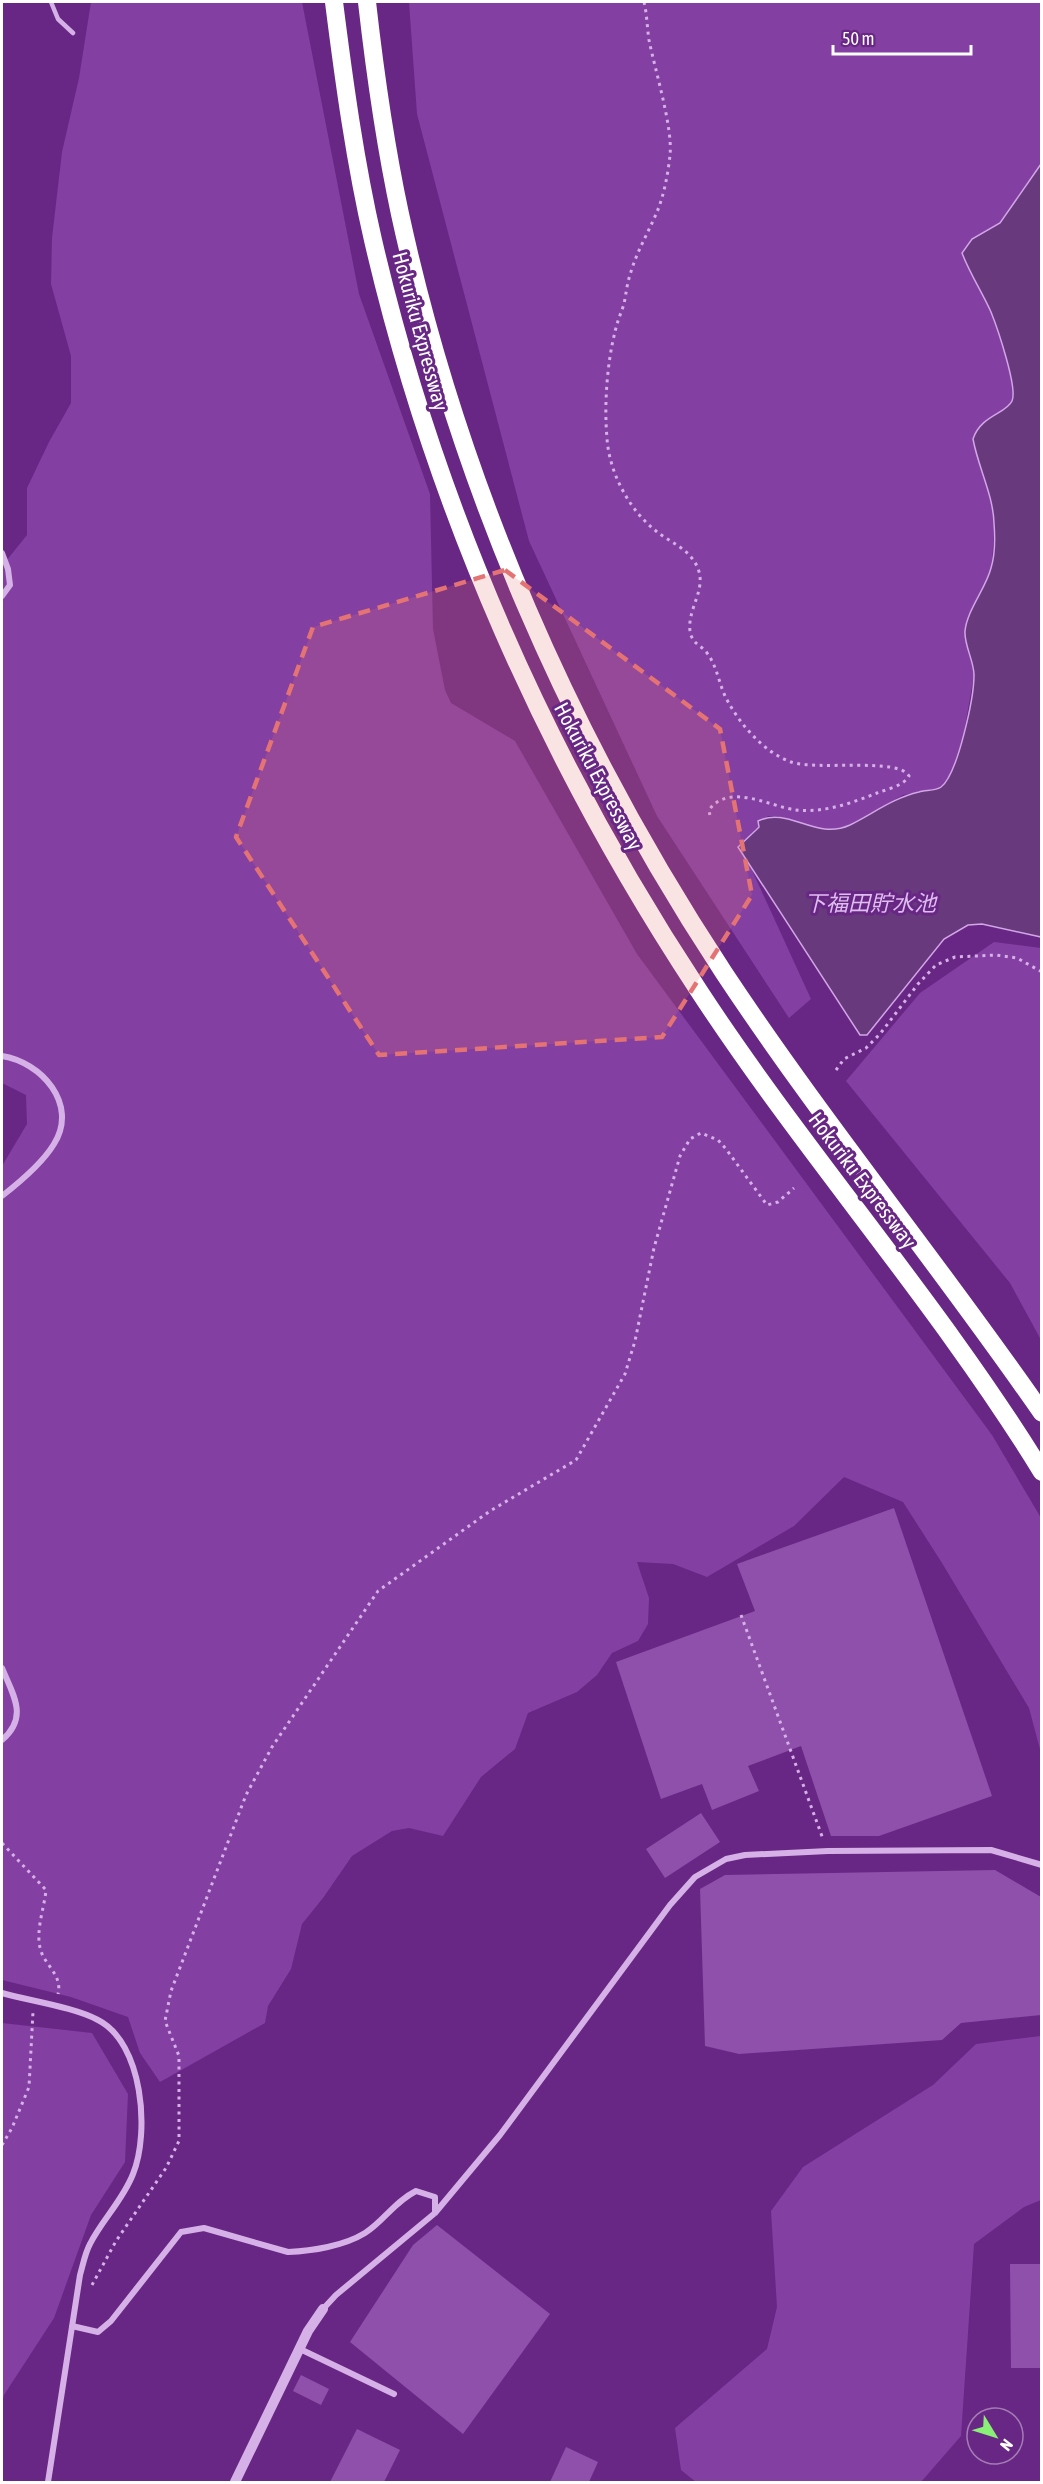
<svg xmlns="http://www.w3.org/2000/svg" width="1043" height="2484" font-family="'Asap Condensed','Noto Sans JP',sans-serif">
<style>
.green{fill:#833fa2}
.water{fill:#69397e;stroke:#d2a6e7;stroke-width:1.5}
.building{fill:#8e50ab}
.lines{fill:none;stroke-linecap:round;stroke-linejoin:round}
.path{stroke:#d6b1e7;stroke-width:3;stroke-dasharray:3 4.5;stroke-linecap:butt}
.service{stroke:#d6b1e7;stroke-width:4.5}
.minor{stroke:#d6b1e7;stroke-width:6}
.tertiary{stroke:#d6b1e7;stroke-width:10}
.motorway{stroke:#fff;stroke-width:18}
.marked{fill:#e47373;fill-opacity:0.2;stroke:#e47373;stroke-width:4.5;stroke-dasharray:12 8;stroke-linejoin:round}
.labels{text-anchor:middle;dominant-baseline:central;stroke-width:6;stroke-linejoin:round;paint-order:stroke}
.street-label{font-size:21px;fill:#fff;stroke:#682784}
.water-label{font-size:22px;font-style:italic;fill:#debdef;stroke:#682784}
</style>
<rect width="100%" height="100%" fill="#682784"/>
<path class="green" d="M91 2H302L359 294 430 494 433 629 445 690 451 703 515 741 637 954 992 1435 1041 1518V1753L1029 1708 942 1563 903 1502 844 1477 794 1526 707 1577 673 1564 637 1562 649 1598 648 1624 638 1641 612 1653 597 1675 577 1692 528 1713 515 1749 481 1777 443 1836 409 1828 392 1831 352 1856 323 1898 302 1924 291 1969 268 2006 265 2023 160 2082 140 2053 128 2017 71 1997 2 1980V1166L27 1124 26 1095 2 1083V566L27 535V488L49 442 71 403V356L51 284 52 238 62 152 79 78Z
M409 2H1041V164L1000 223 972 239 962 253C969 274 982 292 991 312 998 327 1018 387 1012 401 1006 414 981 415 973 439L991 500 994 523 992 567 977 598 971 657 974 675 963 738 951 774 939 788 903 795 848 826 834 829 818 830 778 816H768L738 847 751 868 811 999 789 1018 657 816 529 541 417 114Z
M994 942 1041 948V1340L1010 1283 846 1081 920 993Z
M2 2023 92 2033 128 2094 125 2162 91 2215 54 2318 4 2395 2 2403Z
M1041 2036V2200L1024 2207 974 2244 961 2436 921 2482H696L681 2470 675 2428 767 2349 777 2307 771 2211 803 2167 933 2085 976 2044Z"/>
<path class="water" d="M1041 164V937L982 924 968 925 944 939 867 1035H860L738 847 756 830 759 827 758 821C789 806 815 841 850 825 874 813 893 798 919 792 925 790 936 791 941 787 958 774 974 697 974 675 974 661 964 645 965 631 967 610 986 588 991 568 995 555 995 536 994 523 993 494 978 467 973 439 981 415 1006 414 1012 401 1018 388 997 327 991 312 982 292 970 274 962 253L972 239 1000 223Z"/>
<path class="building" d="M894 1508 992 1796 879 1836H831L801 1746 748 1766 759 1791 712 1810 702 1784 661 1799 616 1662 755 1611 737 1564Z
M701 1813 720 1842 665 1878 646 1849Z
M995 1870 1041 1897V2015L961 2023 942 2040 739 2054 705 2046 700 1889 725 1875Z
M437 2225 550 2314 463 2434 350 2342 413 2245Z
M1010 2264H1041V2368H1011Z
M301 2375 329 2389 321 2405 293 2391Z
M357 2429 400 2450 384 2482H330Z
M566 2447 598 2462 589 2482H550Z"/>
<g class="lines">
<path class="path" d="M644 2C647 14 647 27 649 40 655 70 673 128 670 155 668 174 664 195 657 212 648 233 636 253 630 275 627 284 626 294 624 304 621 313 617 322 615 332 607 363 604 406 607 438 609 472 629 510 656 531 668 541 685 547 694 561 711 586 687 606 690 631 692 644 701 645 707 653 717 666 719 684 726 698 739 723 763 752 791 762 816 771 899 757 909 776 903 786 888 789 877 793 852 803 824 813 796 810 771 807 729 782 709 810L710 816
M836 1070 844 1059 866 1048 880 1034 918 984 936 965 955 957 996 955 1017 958 1042 972
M741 1615 823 1839
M2 1843 46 1890C44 1911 33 1936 43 1956 50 1969 62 1978 58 1994
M2 2145 12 2128 29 2087 33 2012
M92 2285 116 2241 166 2168 179 2141V2056L165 2021 171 1991 246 1795 272 1747 378 1591 490 1511 576 1460 625 1374 635 1341 654 1248 680 1156 690 1139 701 1133 718 1140 726 1149 767 1205 778 1202 794 1188"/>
<path class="service" d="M51 2 58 19 73 33"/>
<path class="minor" d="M2 596 10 585 8 569 2 553
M2 1056C41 1062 79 1104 54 1144 42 1164 20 1182 2 1196
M2 1668C13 1695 29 1717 2 1740
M2 1993C30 2001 74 2007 98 2020 143 2043 150 2132 133 2174 123 2200 102 2220 90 2244 85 2253 83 2265 80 2275L48 2482
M323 2309 336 2295 435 2213 500 2135 670 1905 695 1877 726 1859 745 1855 828 1851 991 1850 1042 1865
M72 2326 98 2332 111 2321 181 2232 204 2228 288 2252C312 2251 344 2246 365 2233 384 2221 394 2202 416 2191L435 2197V2213
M300 2349 394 2394"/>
<path class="tertiary" d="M235 2482 308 2331 323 2309"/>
<path class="motorway" d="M334 2C344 81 355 162 373 240 435 508 548 762 699 991 807 1156 939 1304 1042 1472
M367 2C375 73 385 144 400 214 459 485 572 742 724 973 824 1124 939 1264 1042 1413"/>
</g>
<path class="marked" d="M505 570 720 729 752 895 662 1037 379 1055 236 837 313 627Z"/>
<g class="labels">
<g class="street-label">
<text transform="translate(421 331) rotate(75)">Hokuriku Expressway</text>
<text transform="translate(599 776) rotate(62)">Hokuriku Expressway</text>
<text transform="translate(863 1180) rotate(53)">Hokuriku Expressway</text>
</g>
<g class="water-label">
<text x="870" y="903">下福田貯水池</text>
</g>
</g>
<rect width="1043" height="2484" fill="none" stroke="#ffffff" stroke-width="6"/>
<g transform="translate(995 2436) rotate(128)"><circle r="28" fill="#682784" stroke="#a47db5" stroke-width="1.5"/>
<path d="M0-4.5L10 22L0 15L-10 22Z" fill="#8aef77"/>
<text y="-9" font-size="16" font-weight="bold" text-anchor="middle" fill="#ffffff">N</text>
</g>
<path d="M833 45v9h138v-9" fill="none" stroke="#ffffff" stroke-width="3"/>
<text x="842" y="45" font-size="18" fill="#ffffff" stroke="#682784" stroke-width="4.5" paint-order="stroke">50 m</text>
</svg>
